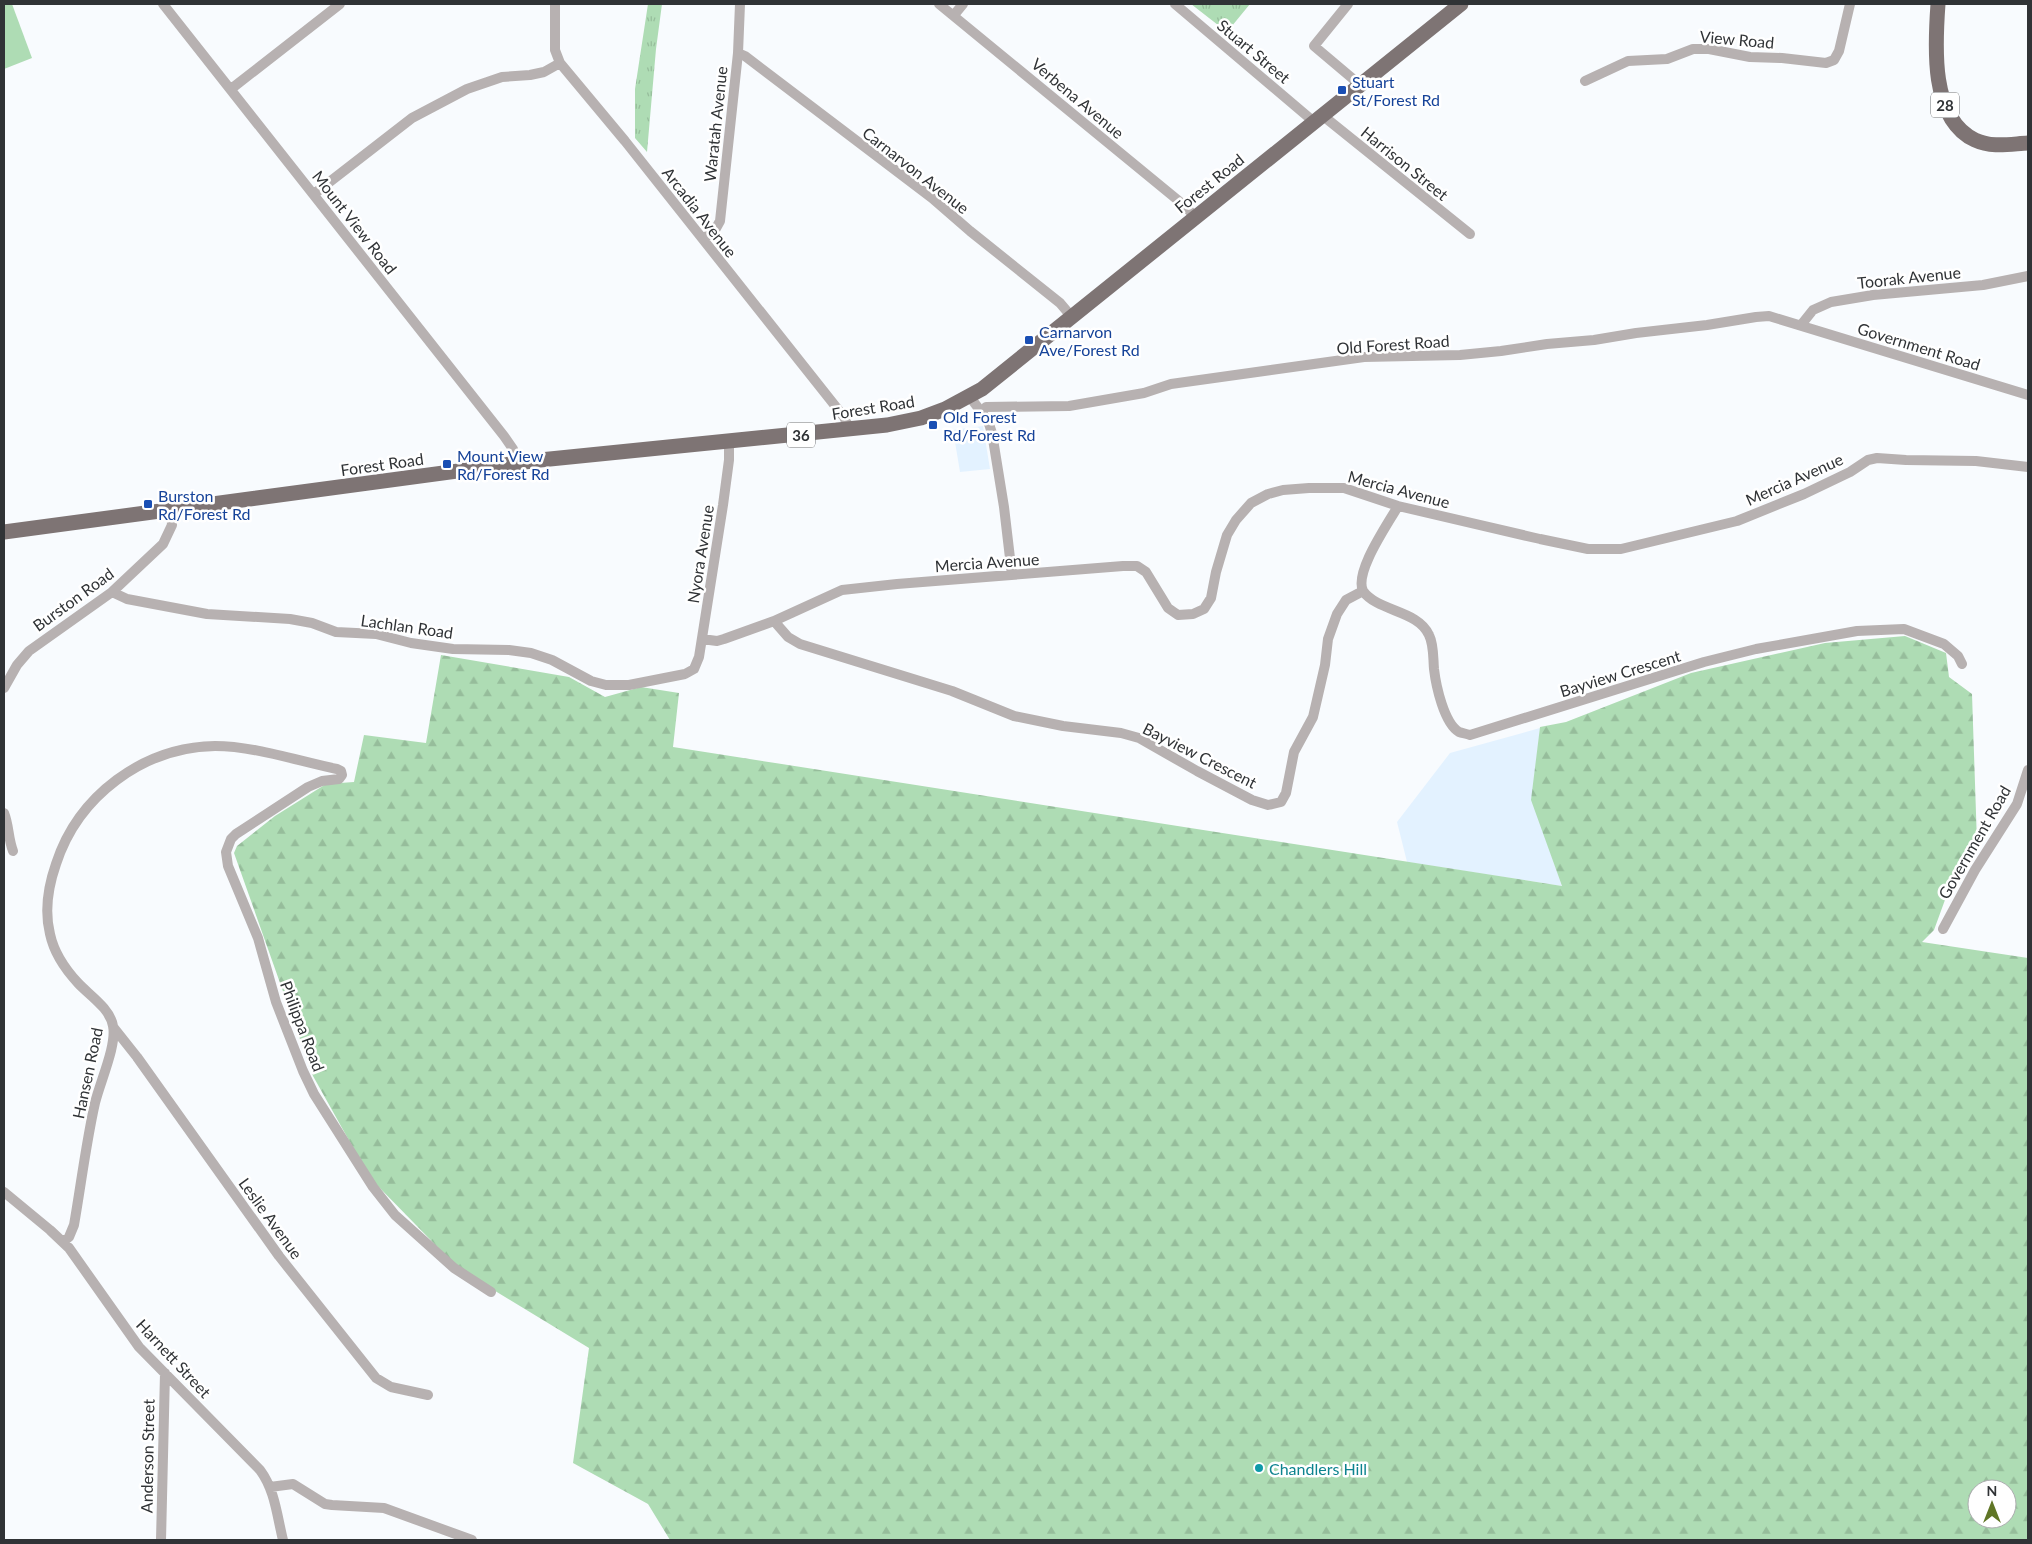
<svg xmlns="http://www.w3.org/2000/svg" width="2032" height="1544" font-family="Lato,sans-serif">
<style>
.built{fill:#e3f2ff}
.forest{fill:url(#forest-firs);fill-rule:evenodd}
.park{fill:url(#park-tufts)}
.pitch{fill:#aedcb4}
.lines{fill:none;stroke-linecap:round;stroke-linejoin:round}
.street{stroke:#b7b1b1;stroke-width:10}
.primary{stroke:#7e7474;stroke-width:15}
.transit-dot{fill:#1a4fb4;stroke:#fff;stroke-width:2}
.culture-dot{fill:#0f9aa8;stroke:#fff;stroke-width:2}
.labels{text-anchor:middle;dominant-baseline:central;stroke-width:5;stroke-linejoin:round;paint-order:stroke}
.shield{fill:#fff;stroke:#6e7072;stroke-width:1}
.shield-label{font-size:15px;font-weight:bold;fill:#303336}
.street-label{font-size:16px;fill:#303336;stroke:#fff}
.transit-label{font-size:16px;fill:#164399;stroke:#fff;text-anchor:start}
.culture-label{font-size:16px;fill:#0d838f;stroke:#fff;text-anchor:start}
</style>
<defs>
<pattern id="forest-firs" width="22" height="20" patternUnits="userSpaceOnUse" patternTransform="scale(1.25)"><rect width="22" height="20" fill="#aedcb4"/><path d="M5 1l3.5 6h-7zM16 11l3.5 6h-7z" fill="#96bd9b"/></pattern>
<pattern id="park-tufts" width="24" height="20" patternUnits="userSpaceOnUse" patternTransform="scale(1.25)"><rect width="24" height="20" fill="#aedcb4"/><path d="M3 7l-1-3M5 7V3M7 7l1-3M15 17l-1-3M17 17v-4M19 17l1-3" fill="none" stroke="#96bd9b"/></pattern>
</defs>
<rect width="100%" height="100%" fill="#f8fbfe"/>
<path class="built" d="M983 426 990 469 960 472 953 430Z
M1540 728 1532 800 1562 886 1407 862 1397 822 1450 753Z"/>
<path class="forest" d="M1905 636 1946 653 1949 677 1972 694 1977 843 1953 878 1934 930 1922 942 2028 958V1540H670L648 1504 573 1463 589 1348 459 1269 370 1178 313 1076 234 853 237 846 275 816 326 784 354 782 364 735 426 743 441 655 569 677 605 697 641 687 679 693 673 747 1562 886 1531 800 1540 727 1566 722 1691 673 1825 643ZM1977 1489H2007V1519H1977Z"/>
<path class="park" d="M648 4H662L656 49 647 152 635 138V89Z
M1191 4H1250L1227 32Z"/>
<path class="pitch" d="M4 4H12L32 58 4 69Z"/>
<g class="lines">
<path class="street" d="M163 4 504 436 513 449 517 463
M555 4V50L560 63 625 141 844 417 850 430
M939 4 1185 206 1195 217
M1175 4 1313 121
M1348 4 1314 46 1359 84
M954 15 963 4
M738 53 745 56 932 198 970 231 1060 303 1071 316
M1585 81 1628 61 1667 59 1693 49H1709L1750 57 1782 58 1826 63 1834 60 1839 51 1850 4
M231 89 340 4
M1322 115 1470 234
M314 194 412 118 467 89 502 77 530 75 544 72 560 63
M703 239 715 230 720 221 738 53 740 4
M1801 325 1813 310 1831 302 1873 295 1983 285 2028 276
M970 397 988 421 992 433 1004 507 1012 575
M986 407 1069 406 1144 393 1171 384 1364 357 1460 355 1501 351 1547 344 1594 340 1636 333 1707 325 1756 317 1769 316 2028 395
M1363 591C1354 572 1388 524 1398 506
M112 592 127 599 207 614 290 619 312 623 336 632 376 634 411 643 453 649 509 650 531 653 552 660 591 681 606 685H629L685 674 694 669 699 657 723 505 729 460V442
M774 621 788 637 800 644 952 691 1014 716 1063 726 1121 733 1139 738 1197 771 1252 800 1268 805 1281 802 1286 793 1294 752 1313 717 1325 665 1328 639 1337 614 1346 600 1363 591C1378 612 1418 610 1429 635 1434 645 1433 658 1434 669 1436 686 1444 723 1459 732 1462 733 1467 734 1470 735L1704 662 1756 649 1857 631 1904 629 1944 644 1958 656 1962 664
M702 639 717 641 724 639 774 621 842 590 897 584 1123 566H1137L1146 572 1168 608 1178 615 1193 614 1204 609 1211 598 1216 572 1227 535 1236 520 1251 503 1268 494 1283 490 1309 488H1344L1398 506 1540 539 1588 549H1621L1737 521 1804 494 1850 472 1868 460 1877 458 1906 460 1976 461 2028 467
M4 688 17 665 29 651 112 592 163 544 172 525 171 510
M4 813C9 825 8 838 13 851
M1943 929 1975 870 2017 804 2028 770
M114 1028 137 1057 279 1256 376 1378 391 1387 428 1395
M4 1192 50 1230 69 1248 139 1347 260 1470C275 1490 277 1516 283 1540
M63 1242 69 1237 74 1225C81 1185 86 1143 95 1103 100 1082 117 1045 113 1026 110 1008 89 995 78 983 65 969 54 953 50 934 44 910 48 887 56 864 78 796 143 747 215 746 254 746 298 761 337 769L341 771 342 775 339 779 322 781 308 787 236 834 231 839 226 852 228 866 258 938 276 1002 303 1071 314 1094 373 1187 395 1215 454 1268 491 1292
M270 1487 293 1484 325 1504 332 1505 384 1508 472 1540
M161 1540 165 1373"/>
<path class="primary" d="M1938 4C1935 45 1930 119 1975 140 1992 148 2010 144 2028 143
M4 532 540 460 887 425 921 418 945 409 982 389 1461 4"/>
</g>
<g class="transit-dot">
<rect x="1337" y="85" width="10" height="10" rx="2.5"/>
<rect x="1024" y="335" width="10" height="10" rx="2.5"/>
<rect x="928" y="420" width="10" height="10" rx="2.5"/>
<rect x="442" y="459" width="10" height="10" rx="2.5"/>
<rect x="143" y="499" width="10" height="10" rx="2.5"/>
</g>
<circle class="culture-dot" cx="1259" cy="1468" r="5"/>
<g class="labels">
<g class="shield">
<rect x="1931" y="92.5" width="28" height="25" rx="4"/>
<rect x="787" y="422.5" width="28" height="25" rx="4"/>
</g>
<g class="shield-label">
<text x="1945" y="105">28</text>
<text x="801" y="435">36</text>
</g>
<g class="street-label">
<text transform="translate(1737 39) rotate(5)">View Road</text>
<text transform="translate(1254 51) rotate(40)">Stuart Street</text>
<text transform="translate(1078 98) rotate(40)">Verbena Avenue</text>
<text transform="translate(715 124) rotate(-84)">Waratah Avenue</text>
<text transform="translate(1405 163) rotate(39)">Harrison Street</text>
<text transform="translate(916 170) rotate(38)">Carnarvon Avenue</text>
<text transform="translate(1209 183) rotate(-39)">Forest Road</text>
<text transform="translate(700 212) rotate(52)">Arcadia Avenue</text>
<text transform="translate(355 222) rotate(52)">Mount View Road</text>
<text transform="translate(1909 277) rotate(-6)">Toorak Avenue</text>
<text transform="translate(1393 344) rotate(-4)">Old Forest Road</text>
<text transform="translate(1919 346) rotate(17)">Government Road</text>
<text transform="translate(873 407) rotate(-9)">Forest Road</text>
<text transform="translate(382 464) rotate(-8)">Forest Road</text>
<text transform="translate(1794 479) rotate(-24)">Mercia Avenue</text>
<text transform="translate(1399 489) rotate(15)">Mercia Avenue</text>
<text transform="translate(700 554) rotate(-81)">Nyora Avenue</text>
<text transform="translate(987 562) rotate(-4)">Mercia Avenue</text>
<text transform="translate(73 599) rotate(-36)">Burston Road</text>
<text transform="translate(407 626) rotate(8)">Lachlan Road</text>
<text transform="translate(1620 673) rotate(-17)">Bayview Crescent</text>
<text transform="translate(1200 755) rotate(27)">Bayview Crescent</text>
<text transform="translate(1974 842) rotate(-60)">Government Road</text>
<text transform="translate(303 1026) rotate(69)">Philippa Road</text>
<text transform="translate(87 1073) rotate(-78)">Hansen Road</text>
<text transform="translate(271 1218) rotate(54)">Leslie Avenue</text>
<text transform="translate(174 1358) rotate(47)">Harnett Street</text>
<text transform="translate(147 1456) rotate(-89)">Anderson Street</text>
</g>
<g class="transit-label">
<text x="1352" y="81">Stuart<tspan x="1352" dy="18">St/Forest Rd</tspan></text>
<text x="1039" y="331">Carnarvon<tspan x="1039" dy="18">Ave/Forest Rd</tspan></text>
<text x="943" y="416">Old Forest<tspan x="943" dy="18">Rd/Forest Rd</tspan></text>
<text x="457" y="455">Mount View<tspan x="457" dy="18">Rd/Forest Rd</tspan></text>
<text x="158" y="495">Burston<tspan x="158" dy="18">Rd/Forest Rd</tspan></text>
</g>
<g class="culture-label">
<text x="1269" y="1468">Chandlers Hill</text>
</g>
</g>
<rect width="2032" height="1544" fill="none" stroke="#303336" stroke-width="10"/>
<g transform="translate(1992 1504)"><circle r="24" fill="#ffffff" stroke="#acadaf"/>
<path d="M0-4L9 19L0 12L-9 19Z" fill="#607626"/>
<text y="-8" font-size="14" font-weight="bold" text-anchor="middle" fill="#303336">N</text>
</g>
</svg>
